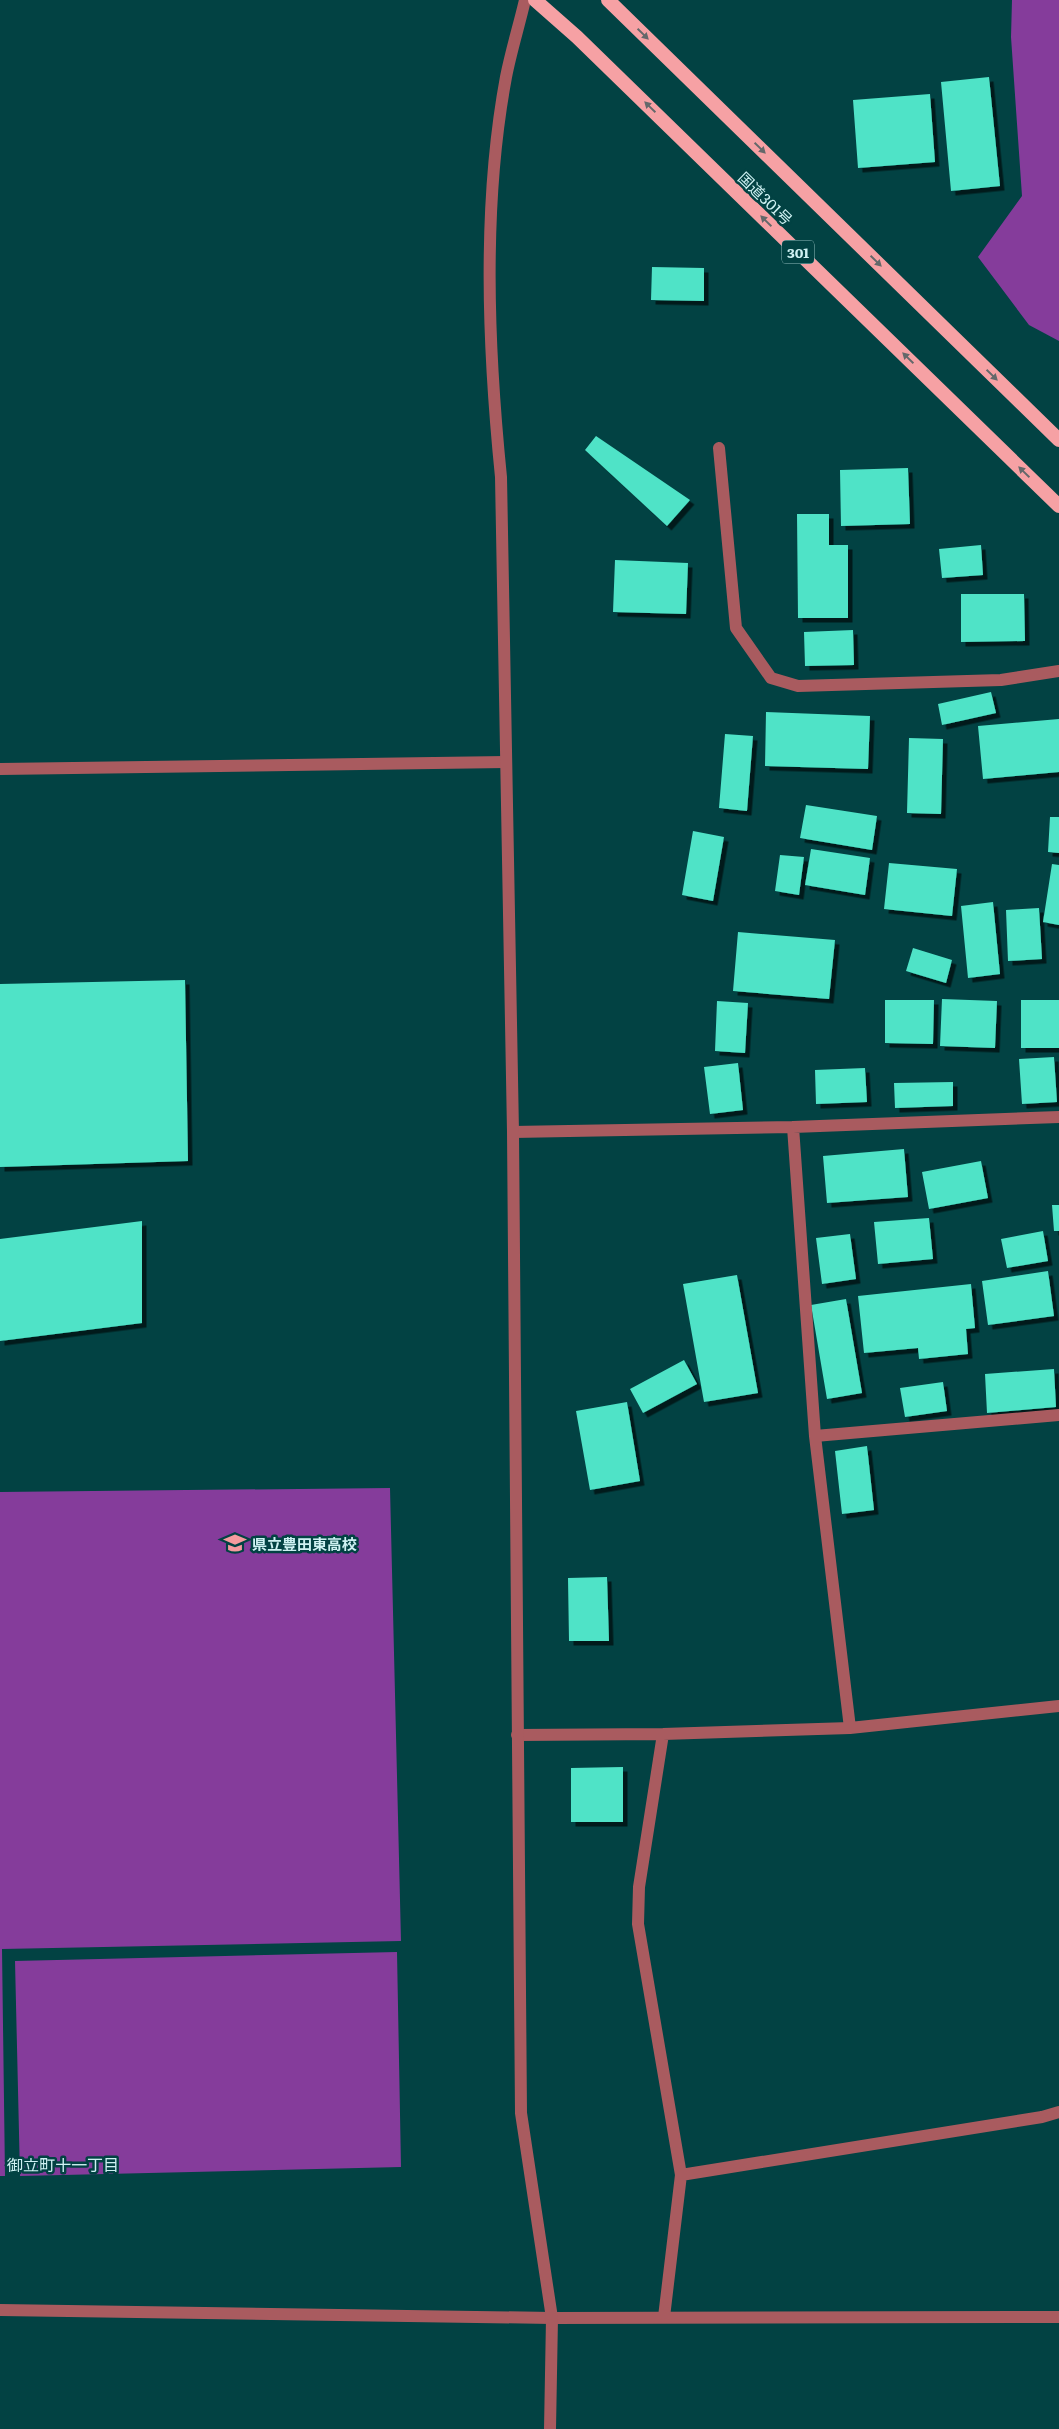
<svg xmlns="http://www.w3.org/2000/svg" width="1059" height="2429" font-family="Literata,'Noto Sans JP',serif">
<style>
.green{fill:#853c9b}
.building{fill:#4fe3c7;filter:url(#shadow)}
.lines{fill:none;stroke-linecap:round;stroke-linejoin:round}
.minor{stroke:#a95b5f;stroke-width:12}
.tertiary{stroke:#a95b5f;stroke-width:12}
.trunk{stroke:#f6a1a4;stroke-width:14}
.oneway{fill:#64686a}
.labels{text-anchor:middle;dominant-baseline:central;stroke-width:5;stroke-linejoin:round;paint-order:stroke}
.shield{fill:#024243;stroke:#92bdbe;stroke-width:1}
.shield-label{font-size:14px;font-weight:bold;fill:#cff2f3}
.street-label{font-size:15px;fill:#cff2f3;stroke:#024243}
.poi-label{font-size:15px;font-weight:bold;fill:#cff2f3;stroke:#024243;text-anchor:start}
.neighbourhood-label{font-size:16px;fill:#cff2f3;stroke:#024243}
</style>
<defs>
<filter id="shadow"><feDropShadow dx="4.5" dy="4.5" stdDeviation="0" flood-color="#0009"/></filter>
</defs>
<rect width="100%" height="100%" fill="#024243"/>
<path class="green" d="M1012 0H1059V341L1029 325 978 257 1022 196 1011 37Z
M390 1488 401 1941 2 1949 5 2176H0V1492Z
M397 1952 401 2167 20 2176 15 1961Z"/>
<path class="building" d="M989 77 1000 186 951 191 941 82Z
M930 94 935 162 858 168 853 100Z
M652 267 704 268V301L651 300Z
M596 436 690 500 667 526 585 450Z
M908 468 910 524 841 526 840 470Z
M797 514H829V545H848V618H798Z
M981 545 983 575 942 578 939 549Z
M615 560 688 563 686 614 613 612Z
M961 594H1024L1025 641 961 642Z
M853 630 854 665 805 666 804 632Z
M991 692 996 713 942 725 938 704Z
M766 712 870 716 868 769 765 766Z
M1059 719V772L983 779 978 726Z
M725 734 753 736 747 811 719 808Z
M909 738 943 739 941 814 907 813Z
M806 805 877 816 872 850 800 838Z
M1050 817H1059V853L1048 852Z
M693 831 724 837 713 901 682 895Z
M811 849 870 858 865 895 805 885Z
M780 855 804 857 799 895 775 891Z
M889 863 957 869 952 916 884 909Z
M1052 864 1059 865V925L1043 922Z
M993 902 1000 974 968 978 961 906Z
M1039 908 1042 959 1008 961 1006 910Z
M738 932 835 940 829 999 733 991Z
M913 948 952 960 946 983 906 971Z
M185 980 188 1161 0 1167V984Z
M942 999 997 1001 995 1048 940 1046Z
M885 1000H934L933 1044 885 1043Z
M1021 1000H1059V1048H1021Z
M717 1001 748 1003 745 1053 715 1051Z
M1054 1057 1057 1102 1022 1104 1019 1059Z
M738 1063 743 1110 710 1114 704 1067Z
M865 1068 867 1102 816 1104 815 1070Z
M953 1082V1106L895 1108 894 1083Z
M904 1149 908 1197 827 1203 823 1156Z
M981 1161 988 1198 929 1209 922 1172Z
M1052 1205H1059V1231H1054Z
M929 1218 933 1259 878 1264 874 1222Z
M142 1221V1323L0 1341V1239Z
M1043 1231 1048 1261 1007 1268 1001 1239Z
M850 1234 856 1279 822 1284 816 1238Z
M1048 1271 1054 1316 988 1325 982 1281Z
M737 1275 758 1393 704 1402 683 1284Z
M971 1284 975 1328 966 1329 968 1354 919 1359 918 1348 864 1353 858 1296Z
M846 1299 862 1393 827 1399 811 1305Z
M684 1360 697 1384 643 1413 630 1389Z
M1054 1369 1056 1407 987 1413 985 1374Z
M943 1382 947 1411 905 1417 900 1388Z
M627 1402 640 1481 590 1490 576 1411Z
M867 1446 874 1510 842 1514 835 1451Z
M607 1577 609 1641H569L568 1578Z
M623 1767V1822H571V1768Z"/>
<g class="lines">
<path class="minor" d="M719 448 736 628 771 678 798 686 1001 680 1059 671
M0 769 506 762
M513 1132 793 1127
M815 1436 1059 1415
M850 1728 815 1436 793 1127 1059 1117
M663 1734 639 1887 638 1924 681 2175 664 2317
M517 1735 663 1734 850 1728 1059 1706
M681 2175 1042 2117 1059 2112
M0 2310 552 2318 1059 2317"/>
<path class="tertiary" d="M525 0C519 26 511 51 506 77 482 206 488 348 501 477L513 1132 521 2113 552 2318 550 2429"/>
<path class="trunk" d="M535 0 577 37 1059 506
M608 0 1059 440"/>
</g>
<defs><path id="oneway-solid" d="M-6-.8H1V-3.2L6.5 0L1 3.2V.8H-6Z" transform="scale(1.25)"/></defs>
<g class="oneway">
<use href="#oneway-solid" transform="translate(643 34) rotate(44)"/>
<use href="#oneway-solid" transform="translate(650 107) rotate(-136)"/>
<use href="#oneway-solid" transform="translate(760 148) rotate(44)"/>
<use href="#oneway-solid" transform="translate(766 221) rotate(-136)"/>
<use href="#oneway-solid" transform="translate(876 261) rotate(44)"/>
<use href="#oneway-solid" transform="translate(908 358) rotate(-136)"/>
<use href="#oneway-solid" transform="translate(992 375) rotate(44)"/>
<use href="#oneway-solid" transform="translate(1024 472) rotate(-136)"/>
</g>
<defs>
<g id="school-bare" transform="scale(1.725)"><path d="M0-5L7-2L0 1L-7-2ZM-4 1L0 2.5L4 1V4Q0 6-4 4Z" fill="#f59b9e" stroke="#024243" stroke-width="2.5" paint-order="stroke"/></g>
</defs>
<g fill-rule="evenodd">
<use href="#school-bare" x="235" y="1543"/>
</g>
<g class="labels">
<rect class="shield" x="782" y="240.5" width="32" height="23" rx="4"/>
<g class="shield-label">
<text x="798" y="252">301</text>
</g>
<g class="street-label">
<text transform="translate(766 198) rotate(44)">国道301号</text>
</g>
<g class="poi-label">
<text x="252" y="1543">県立豊田東高校</text>
</g>
<g class="neighbourhood-label">
<text x="63" y="2164">御立町十一丁目</text>
</g>
</g>
</svg>
